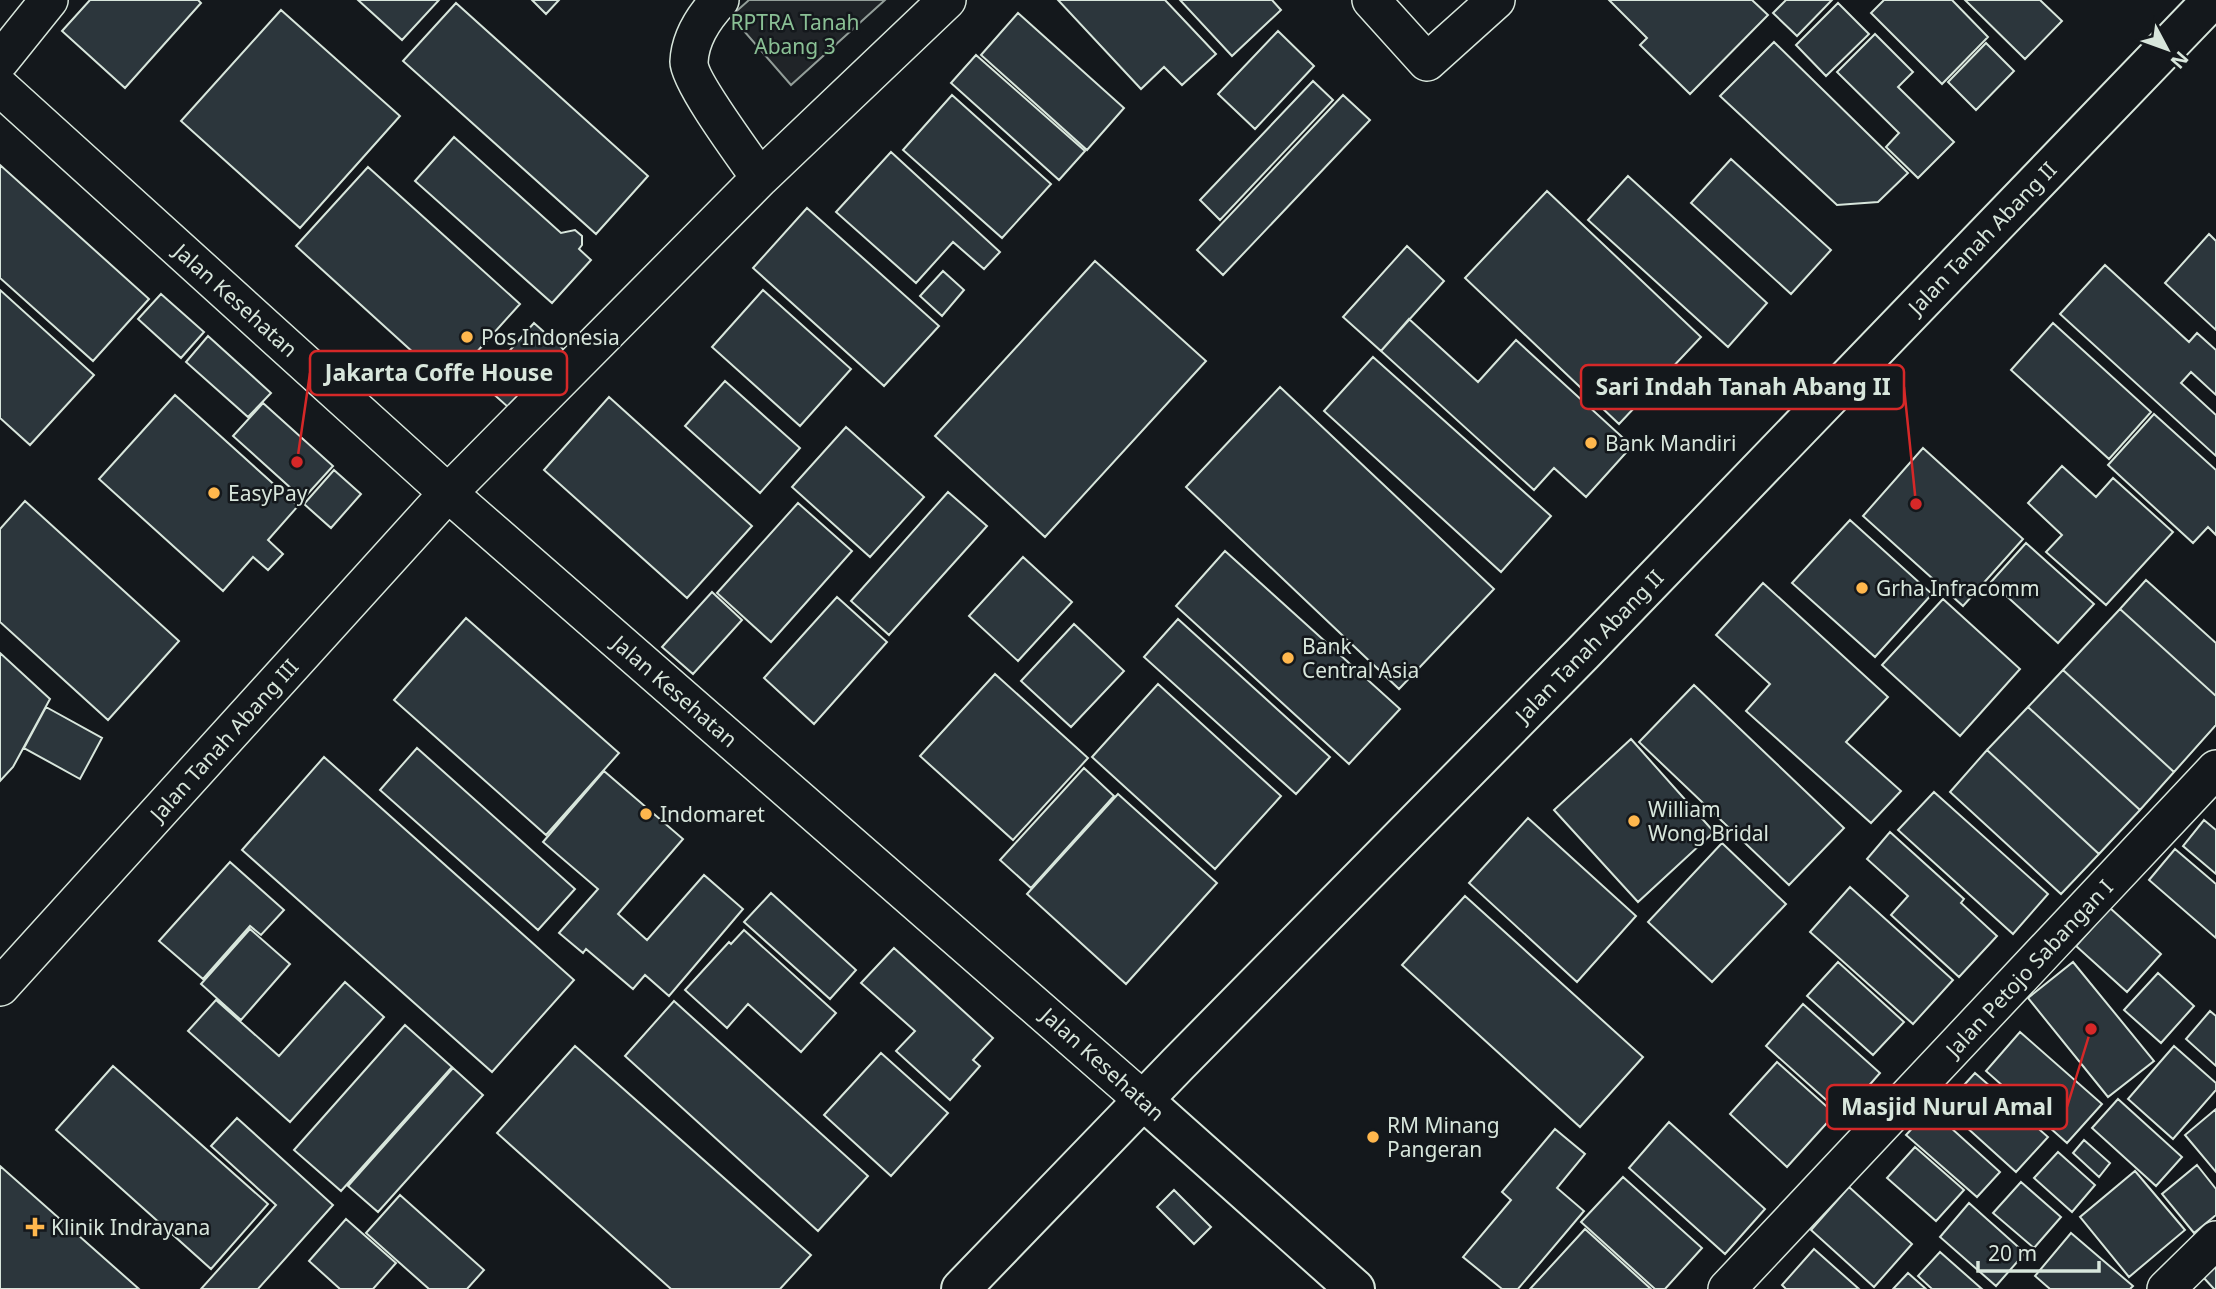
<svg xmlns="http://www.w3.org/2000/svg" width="2216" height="1289" font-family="'Noto Sans',sans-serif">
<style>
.green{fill:#202428;stroke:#939e99;stroke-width:2}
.building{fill:#2c363c;stroke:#d8e6dc;stroke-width:2}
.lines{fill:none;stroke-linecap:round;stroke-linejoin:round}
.minor-casing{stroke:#d8e6dc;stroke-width:40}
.tertiary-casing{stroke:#d8e6dc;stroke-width:42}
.minor{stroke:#14181c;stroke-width:37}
.tertiary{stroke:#14181c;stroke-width:38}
.poi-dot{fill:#ffb74d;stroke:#14181c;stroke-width:2.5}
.labels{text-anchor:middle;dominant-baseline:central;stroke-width:5;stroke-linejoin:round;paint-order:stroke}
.park-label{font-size:21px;fill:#8ac095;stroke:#14181c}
.street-label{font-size:21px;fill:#d8e6dc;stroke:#14181c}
.poi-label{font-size:21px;fill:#d8e6dc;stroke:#14181c;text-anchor:start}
.leader{fill:none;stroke:#d62828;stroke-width:2.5}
.callout-dot{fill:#d62828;stroke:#14181c;stroke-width:2.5}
.callout{fill:#14181c;stroke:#d62828;stroke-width:2.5}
.callout-label{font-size:23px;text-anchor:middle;font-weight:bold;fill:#d8e6dc}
</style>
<rect width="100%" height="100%" fill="#14181c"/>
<path class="green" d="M749 0H885L791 85 731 16Z"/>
<path class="building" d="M90 0H198L201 3 125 88 62 31Z
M358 0H439L402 40Z
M532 0H559L546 14Z
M1058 0H1165L1216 54 1182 85 1164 67 1141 89Z
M1180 0H1272L1281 10 1232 56Z
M1609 0H1752L1768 15 1690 94 1640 45 1647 38Z
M1786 0H1832L1797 36 1773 13Z
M1884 0H1952L1988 37 1942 84 1871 13Z
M1965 0H2040L2062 21 2025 59Z
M456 3 648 176 596 234 403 61Z
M1838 3 1869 34 1826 76 1796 45Z
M281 10 400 116 300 228 181 121Z
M1018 13 1124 108 1087 150 981 55Z
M1278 31 1314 66 1255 129 1218 94Z
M1875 34 1913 72 1898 87 1954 142 1918 178 1886 147 1899 133 1837 72Z
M1774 42 1908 173 1878 202 1837 205 1720 96Z
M1986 43 2014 71 1976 110 1948 82Z
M976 55 1085 151 1059 180 951 83Z
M1313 81 1333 100 1220 220 1200 200Z
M952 95 1051 184 1002 238 903 150Z
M1343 95 1370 120 1223 275 1197 250Z
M454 137 561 233 575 230 582 236V245L579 249 591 260 552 303 415 181Z
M891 152 1000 252 984 269 953 242 916 283 836 212Z
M1731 159 1831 250 1791 294 1691 203Z
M0 165 149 299 93 361 0 278Z
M368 167 520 304 448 384 296 246Z
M1628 176 1767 303 1728 347 1588 220Z
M1547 191 1701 337 1619 424 1465 278Z
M807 208 939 326 884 386 753 268Z
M2209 234 2216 241V330L2165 283Z
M1407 246 1444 281 1381 351 1343 317Z
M1095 261 1206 361 1045 537 935 436Z
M2105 265 2189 342 2197 333 2216 350V395L2191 372 2181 383 2216 415V456L2060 314Z
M943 271 964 290 942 316 920 296Z
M0 290 94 375 30 445 0 418Z
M763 290 851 369 800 426 712 347Z
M161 294 204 332 181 358 138 319Z
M1409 319 1478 382 1516 340 1632 446 1586 497 1554 468 1534 490 1381 351Z
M534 323 571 356 517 415 481 383Z
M2053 323 2151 412 2109 459 2011 370Z
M208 336 271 393 248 417 186 362Z
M1373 357 1551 516 1501 572 1324 411Z
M725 381 800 448 760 493 685 426Z
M1280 387 1494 589 1399 689 1186 487Z
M175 395 298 506 268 540 283 554 268 570 253 557 223 591 99 479Z
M609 397 752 526 687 598 544 470Z
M263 403 333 466 303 499 233 436Z
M2154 414 2216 470V535L2208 527 2193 543 2108 465Z
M846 427 924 497 870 557 792 487Z
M1923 448 2023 539 1963 606 1863 516Z
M2062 466 2096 497 2113 478 2173 532 2106 605 2046 552 2062 535 2028 503Z
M334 470 361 494 331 528 304 504Z
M948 492 987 526 889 635 851 601Z
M25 501 179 641 108 720 0 622V529Z
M798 503 852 551 771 642 717 593Z
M1850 520 1932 594 1875 657 1792 583Z
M2026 543 2094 604 2058 643 1991 582Z
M1225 551 1400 709 1349 764 1176 606Z
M1023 557 1072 602 1018 661 969 616Z
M2146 580 2216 643V696L2120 609Z
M1763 583 1888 697 1846 742 1901 791 1871 823 1746 711 1770 684 1716 635Z
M712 592 742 620 693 674 662 647Z
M837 597 887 642 814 724 764 678Z
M1943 599 2020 669 1960 736 1882 665Z
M2120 609 2216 696V725L2174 772 2063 670Z
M466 618 619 753 546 835 394 700Z
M1178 619 1330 757 1296 794 1144 657Z
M1074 624 1124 671 1071 727 1021 681Z
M0 653 50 699 13 767 0 781Z
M2063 670 2174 772 2140 810 2028 707Z
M995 674 1088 758 1013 840 920 756Z
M1158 684 1281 796 1215 869 1092 757Z
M1694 685 1844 828 1789 885 1639 742Z
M46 707 102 738 80 779 24 748Z
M2028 707 2140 810 2099 854 1987 750Z
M1631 739 1714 832 1638 902 1554 810Z
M417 748 575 889 538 930 380 790Z
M1987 750 2099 854 2061 894 1950 792Z
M324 757 574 980 492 1072 242 850Z
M1084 768 1114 796 1031 888 1000 860Z
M604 771 683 839 618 914 647 940 704 875 743 909 669 996 645 975 633 989 586 949 583 953 559 933 598 889 543 842Z
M1934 792 2048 894 2013 934 1898 830Z
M1118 794 1217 883 1126 984 1027 894Z
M1528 818 1636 916 1577 982 1469 883Z
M2204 820 2216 830V874L2183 846Z
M1890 832 1964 899 1961 903 1997 936 1959 977 1891 915 1908 896 1867 859Z
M1722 843 1786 904 1712 982 1648 922Z
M2175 849 2216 884V938L2149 880Z
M230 862 284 910 261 935 250 926 203 979 159 941Z
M1850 887 1953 980 1913 1024 1810 932Z
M771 893 856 970 830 999 744 922Z
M1465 896 1643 1057 1580 1127 1402 965Z
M2110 908 2161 954 2127 992 2076 946Z
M250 929 290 964 241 1020 201 984Z
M744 930 836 1013 801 1052 748 1004 727 1028 685 990 729 942 731 944Z
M894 948 993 1038 973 1060 980 1066 950 1100 896 1051 915 1031 861 983Z
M1838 962 1904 1022 1873 1055 1807 996Z
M2073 962 2154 1061 2108 1097 2028 998Z
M2158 973 2194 1006 2161 1043 2124 1010Z
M345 982 384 1017 290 1122 188 1031 216 1000 279 1056Z
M674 1001 868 1176 818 1231 625 1056Z
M1803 1004 1880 1073 1843 1115 1766 1046Z
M2210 1011 2216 1016V1066L2186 1039Z
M405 1025 452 1067 341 1191 294 1150Z
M2020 1032 2102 1104 2067 1143 1986 1071Z
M575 1046 811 1255 780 1289H671L497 1133Z
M2174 1046 2216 1083V1090L2173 1139 2128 1099Z
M881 1053 948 1113 891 1176 824 1115Z
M1777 1062 1835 1114 1787 1167 1730 1114Z
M113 1066 268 1204 211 1269 56 1130Z
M453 1068 483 1095 378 1212 348 1186Z
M1975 1073 2048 1137 2016 1172 1944 1107Z
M2118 1099 2182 1157 2156 1186 2092 1128Z
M1930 1109 2000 1172 1977 1197 1906 1135Z
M2216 1109V1172L2185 1135Z
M237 1118 333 1205 258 1289H201L276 1205 211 1146Z
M1669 1122 1765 1209 1725 1254 1629 1168Z
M1555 1129 1585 1154 1557 1188 1584 1211 1518 1289H1502L1463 1257 1511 1200 1502 1192Z
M2084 1140 2110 1163 2099 1177 2073 1153Z
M1915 1147 1964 1190 1936 1221 1887 1178Z
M2058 1152 2095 1185 2072 1212 2034 1178Z
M2197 1165 2216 1189V1215L2194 1233 2162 1194Z
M0 1166 139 1289H0Z
M2135 1171 2185 1230 2129 1277 2080 1217Z
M1623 1177 1702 1248 1665 1289H1655L1581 1222Z
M2021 1182 2061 1217 2034 1248 1993 1213Z
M1849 1187 1912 1244 1874 1287 1811 1230Z
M1174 1190 1211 1227 1194 1244 1157 1207Z
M400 1195 484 1270 467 1289H429L366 1233Z
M1969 1203 2025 1253 1996 1286 1940 1237Z
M346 1219 396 1263 373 1289H340L309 1261Z
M1585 1229 1651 1289H1530Z
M2071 1233 2133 1286 2130 1289H2050L2035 1276Z
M1814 1249 1859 1289H1786L1782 1285Z
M1940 1252 1982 1289H1932L1918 1276Z
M2216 1265V1289H2214L2203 1277Z
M1908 1273 1926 1289H1893Z"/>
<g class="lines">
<g class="minor-casing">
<path id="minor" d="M720 0C704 17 690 38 689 62 689 81 746 158 760 178
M1371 0 1427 62 1496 0
M0 61 49 0
M0 87 448 493 1143 1100
M0 987 448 493 760 178 947 0
M1727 1289 2216 769
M2166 1289 2216 1240"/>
</g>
<g class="tertiary-casing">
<path id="tertiary" d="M1143 1100 1355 1289
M961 1289 1178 1064 1583 653 2212 0"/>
</g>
<use href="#minor" class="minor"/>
<use href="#tertiary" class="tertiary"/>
</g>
<g class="poi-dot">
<circle cx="467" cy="337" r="7"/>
<circle cx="1591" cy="443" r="7"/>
<circle cx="214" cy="493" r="7"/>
<circle cx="1862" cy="588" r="7"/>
<circle cx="1288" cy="658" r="7"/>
<circle cx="646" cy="814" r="7"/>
<circle cx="1634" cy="821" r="7"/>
<circle cx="1373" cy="1137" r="7"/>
<path d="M31.5 1216.5h7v7h7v7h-7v7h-7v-7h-7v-7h7z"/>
</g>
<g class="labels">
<g class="park-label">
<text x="795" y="22">RPTRA Tanah<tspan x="795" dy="24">Abang 3</tspan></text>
</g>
<g class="street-label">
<text transform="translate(1982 238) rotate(-46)">Jalan Tanah Abang II</text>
<text transform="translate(236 300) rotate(42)">Jalan Kesehatan</text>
<text transform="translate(1589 646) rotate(-46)">Jalan Tanah Abang II</text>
<text transform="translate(675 691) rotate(41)">Jalan Kesehatan</text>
<text transform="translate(224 740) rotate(-48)">Jalan Tanah Abang III</text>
<text transform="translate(2029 968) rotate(-47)">Jalan Petojo Sabangan I</text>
<text transform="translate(1103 1064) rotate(42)">Jalan Kesehatan</text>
</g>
<g class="poi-label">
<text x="481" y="337">Pos Indonesia</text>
<text x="1605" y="443">Bank Mandiri</text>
<text x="228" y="493">EasyPay</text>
<text x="1876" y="588">Grha Infracomm</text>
<text x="1302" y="646">Bank<tspan x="1302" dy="24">Central Asia</tspan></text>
<text x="1648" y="809">William<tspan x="1648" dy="24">Wong Bridal</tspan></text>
<text x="660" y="814">Indomaret</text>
<text x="1387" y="1125">RM Minang<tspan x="1387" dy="24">Pangeran</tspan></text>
<text x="51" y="1227">Klinik Indrayana</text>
</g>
</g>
<path class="leader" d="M297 462L310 373M1916 504L1904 387M2091 1029L2067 1107"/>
<g class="callout-dot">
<circle cx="297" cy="462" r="7"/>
<circle cx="1916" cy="504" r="7"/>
<circle cx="2091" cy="1029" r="7"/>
</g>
<g class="callout">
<rect x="310" y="351" width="257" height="44" rx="7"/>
<rect x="1581" y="365" width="323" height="44" rx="7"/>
<rect x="1827" y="1085" width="240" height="44" rx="7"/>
</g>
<g class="callout-label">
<text x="439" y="381">Jakarta Coffe House</text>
<text x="1743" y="395">Sari Indah Tanah Abang II</text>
<text x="1947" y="1115">Masjid Nurul Amal</text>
</g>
<g transform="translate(2167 49) rotate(131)" stroke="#14181c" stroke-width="5" paint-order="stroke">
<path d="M0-5L12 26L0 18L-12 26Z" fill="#d8e6dc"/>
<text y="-10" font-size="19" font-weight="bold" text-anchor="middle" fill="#d8e6dc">N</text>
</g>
<path d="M1978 1261v10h121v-10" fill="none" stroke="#d8e6dc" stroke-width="3.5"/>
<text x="1988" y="1261" font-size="21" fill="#d8e6dc" stroke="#14181c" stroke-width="5" paint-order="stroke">20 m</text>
</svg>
